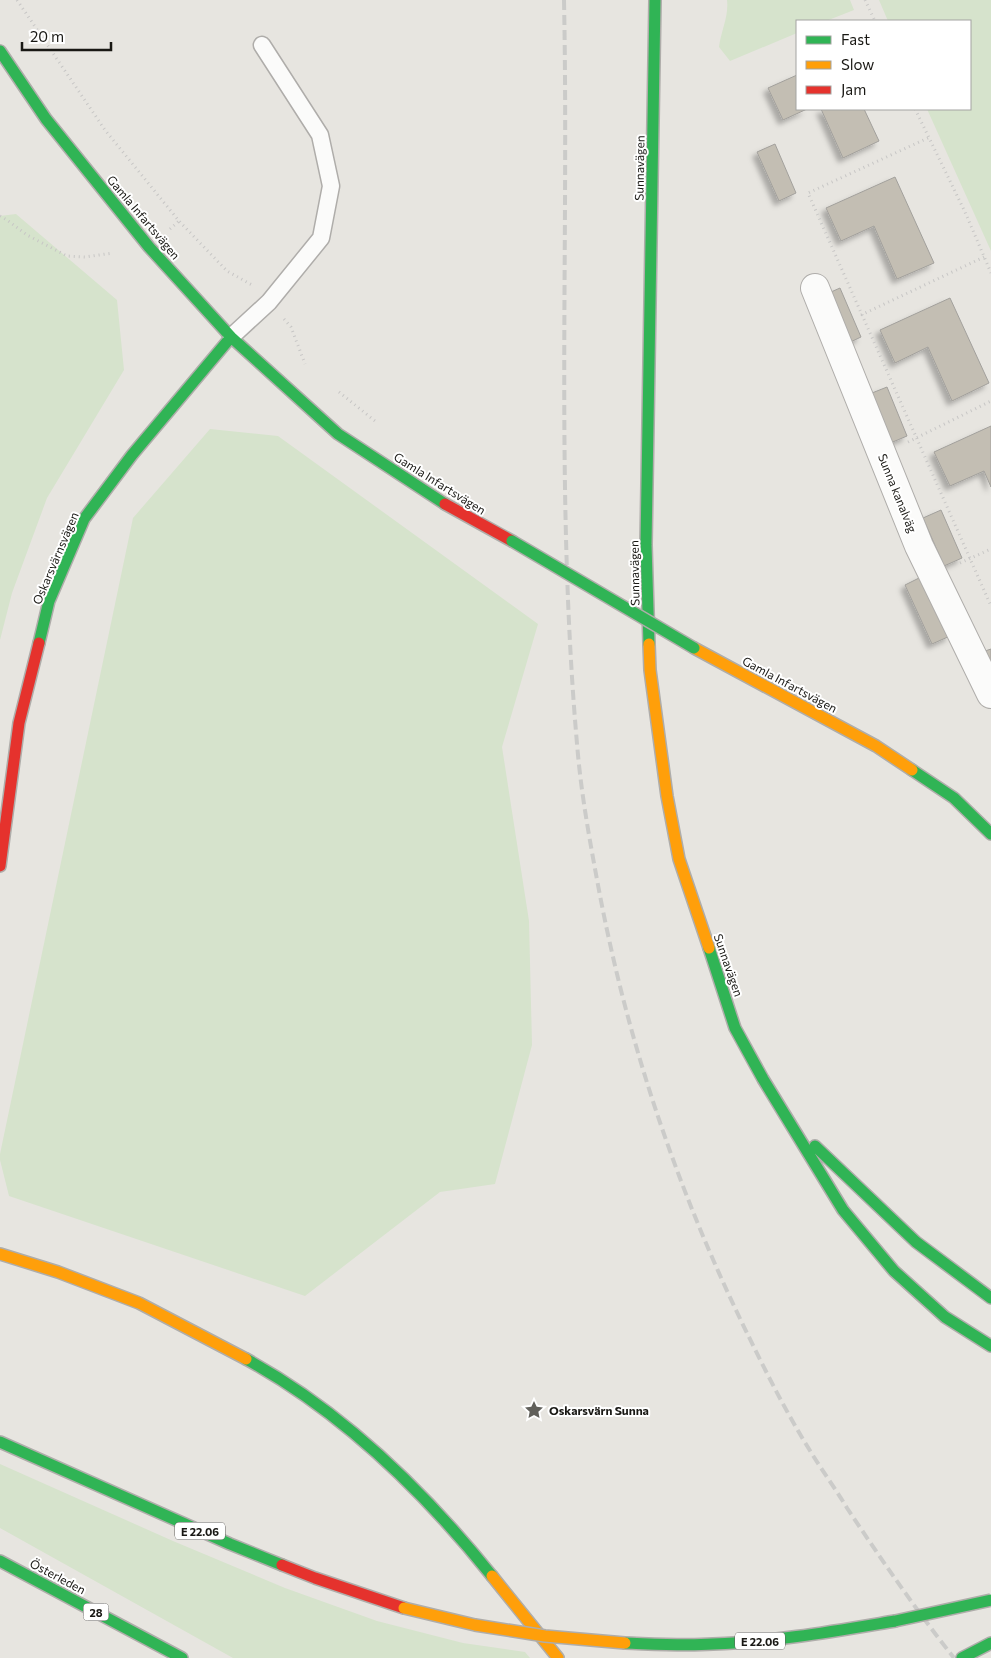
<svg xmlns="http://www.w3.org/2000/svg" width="991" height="1658" font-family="Commissioner,sans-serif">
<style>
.green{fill:#d6e3cc}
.building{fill:#c3beb3;stroke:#a2a09c;filter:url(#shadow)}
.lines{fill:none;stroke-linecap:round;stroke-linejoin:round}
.lane-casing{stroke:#afadaa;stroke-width:19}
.street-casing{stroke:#afadaa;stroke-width:30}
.fast-casing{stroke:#afadaa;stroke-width:14}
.slow-casing{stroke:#afadaa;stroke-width:14}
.jam-casing{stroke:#afadaa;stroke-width:14}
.path{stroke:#c7c6c5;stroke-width:3;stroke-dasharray:1 4;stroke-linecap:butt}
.lane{stroke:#fbfbfa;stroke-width:16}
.street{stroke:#fbfbfa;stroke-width:28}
.fast{stroke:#30b455;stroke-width:11}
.slow{stroke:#ff9f0a;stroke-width:11}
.jam{stroke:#e5322d;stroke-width:11}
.rail{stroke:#cbcbc9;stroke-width:4;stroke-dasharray:10 5;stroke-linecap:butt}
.fast-bridge-casing{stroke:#afadaa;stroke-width:14;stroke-linecap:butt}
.slow-bridge-casing{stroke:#afadaa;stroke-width:14;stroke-linecap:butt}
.fast-bridge{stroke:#30b455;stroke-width:11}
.slow-bridge{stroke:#ff9f0a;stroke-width:11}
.labels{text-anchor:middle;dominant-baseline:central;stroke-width:4;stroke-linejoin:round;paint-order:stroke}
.shield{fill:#fff;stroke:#5e5d5a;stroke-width:1}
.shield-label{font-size:11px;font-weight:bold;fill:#191814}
.street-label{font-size:12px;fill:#191814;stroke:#fff}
.poi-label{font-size:12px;font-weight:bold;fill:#191814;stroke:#fff;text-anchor:start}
</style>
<defs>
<filter id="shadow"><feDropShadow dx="-4.5" dy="4.5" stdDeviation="2.5" flood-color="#0004"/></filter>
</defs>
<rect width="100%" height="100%" fill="#e7e5e0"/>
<path class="green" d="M727 0H850L854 10 826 21H797V33L730 61 719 47C721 31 729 16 727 0Z
M879 0H991V251L927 109H970V21H888Z
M16 214 117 300 124 370 47 498 12 593 0 640V216Z
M210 429 278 436 538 624 502 747 529 921 532 1045 495 1184 440 1192 305 1296 9 1196 0 1160V1154L133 518Z
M0 1464 173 1541 285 1588 377 1621 463 1643 525 1652 530 1658H233L0 1528Z"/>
<path class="building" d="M797 75V109H807L783 120 768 88Z
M821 109H864L879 141 843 158Z
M775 144 796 193 779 201 757 152Z
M895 177 934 263 897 279 874 226 841 241 826 208Z
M840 288 861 337 844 345 822 296Z
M950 298 989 383 952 401 928 347 895 363 880 330Z
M887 387 907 436 888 444 867 395Z
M991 426V487L984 471 950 486 934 452Z
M941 510 962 558 944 566 923 518Z
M923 576 950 636 932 644 905 585Z
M991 649V664L985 651Z"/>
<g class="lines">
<g class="lane-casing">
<path id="lane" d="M231 337 269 302 321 238 331 186 320 135 262 45"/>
</g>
<g class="street-casing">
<path id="street" d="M815 288 919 546 991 694"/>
</g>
<g class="fast-casing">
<path id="fast" d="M0 51 46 119 149 247 231 337 338 434 445 504
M39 643 49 601 84 519 132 455 231 337
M649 644 646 545 655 0
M912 770 954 798 991 834
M709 948 735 1028 763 1079 843 1210 894 1271 945 1317 991 1346
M815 1146 916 1242 991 1298
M246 1359C343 1412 423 1490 492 1576
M0 1442 230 1544 282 1565
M0 1561 182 1658
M625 1643C654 1644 684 1646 713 1644 774 1642 835 1631 895 1621
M962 1658 991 1643"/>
</g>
<g class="slow-casing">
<path id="slow" d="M649 644 650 670 667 796 679 859 709 948
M694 648 876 746 912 770
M0 1254 58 1272 139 1303 246 1359
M492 1576 558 1658"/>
</g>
<g class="jam-casing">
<path id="jam" d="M445 504 512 541
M0 866 19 723 39 643
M282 1565 315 1578 404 1608"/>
</g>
<path class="path" d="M17 0 105 130 179 221 227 271 252 285
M865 0 875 21
M915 109 965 212 991 273
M928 138 808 193 991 606
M0 216 7 220 27 235 67 256 85 257 113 253
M170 229 179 221
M861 315 984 257
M284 319 291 327 305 364
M339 392 375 421
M908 442 991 401
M960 563 991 549"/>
<use href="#lane" class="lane"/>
<use href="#street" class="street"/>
<use href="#fast" class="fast"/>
<use href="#slow" class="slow"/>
<use href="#jam" class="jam"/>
<path class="rail" d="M564 0C569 251 555 504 578 755 582 798 590 842 598 885 627 1041 677 1190 747 1333 766 1372 786 1412 809 1449 821 1469 835 1488 847 1508 881 1559 916 1610 954 1658"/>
<g class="fast-bridge-casing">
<path id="fast-bridge" d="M512 541 694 648
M895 1621 991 1600"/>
</g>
<g class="slow-bridge-casing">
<path id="slow-bridge" d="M404 1608 475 1625 545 1636 625 1643"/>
</g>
<use href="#fast-bridge" class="fast-bridge"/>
<use href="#slow-bridge" class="slow-bridge"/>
</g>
<defs>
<g id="sight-bare" transform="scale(1.5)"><path d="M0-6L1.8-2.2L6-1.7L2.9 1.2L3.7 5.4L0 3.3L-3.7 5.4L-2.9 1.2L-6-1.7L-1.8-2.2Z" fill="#61605b" stroke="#fff" stroke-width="2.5" paint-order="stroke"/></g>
</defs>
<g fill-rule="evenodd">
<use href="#sight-bare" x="534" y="1410"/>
</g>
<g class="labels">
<g class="shield">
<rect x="175" y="1522.5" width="50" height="17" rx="4"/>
<rect x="83.5" y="1603.5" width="25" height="17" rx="4"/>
<rect x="735" y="1632.5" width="50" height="17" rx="4"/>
</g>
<g class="shield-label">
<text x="200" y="1531">E 22.06</text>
<text x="96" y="1612">28</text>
<text x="760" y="1641">E 22.06</text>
</g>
<g class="street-label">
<text transform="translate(639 168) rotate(-89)">Sunnavägen</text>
<text transform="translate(144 217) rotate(50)">Gamla Infartsvägen</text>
<text transform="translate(440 483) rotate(32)">Gamla Infartsvägen</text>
<text transform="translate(898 493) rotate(68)">Sunna kanalväg</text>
<text transform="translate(55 558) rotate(-67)">Oskarsvärnsvägen</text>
<text transform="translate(634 573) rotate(-91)">Sunnavägen</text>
<text transform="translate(790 684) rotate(28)">Gamla Infartsvägen</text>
<text transform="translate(729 965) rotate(71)">Sunnavägen</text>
<text transform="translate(58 1576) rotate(28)">Österleden</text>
</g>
<g class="poi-label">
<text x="549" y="1410">Oskarsvärn Sunna</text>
</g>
</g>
<rect x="796" y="20" width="175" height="90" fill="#ffffff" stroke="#a3a3a1"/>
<rect x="806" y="36" width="25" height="8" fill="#30b455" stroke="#a3a3a1"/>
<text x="841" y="45" font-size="15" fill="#191814">Fast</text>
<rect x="806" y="61" width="25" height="8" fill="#ff9f0a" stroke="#a3a3a1"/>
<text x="841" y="70" font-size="15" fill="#191814">Slow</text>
<rect x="806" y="86" width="25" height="8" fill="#e5322d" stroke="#a3a3a1"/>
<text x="841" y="95" font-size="15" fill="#191814">Jam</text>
<path d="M22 42v8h89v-8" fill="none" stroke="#191814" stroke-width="2.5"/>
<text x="30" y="42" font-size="15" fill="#191814" stroke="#ffffff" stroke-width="4" paint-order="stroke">20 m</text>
</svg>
